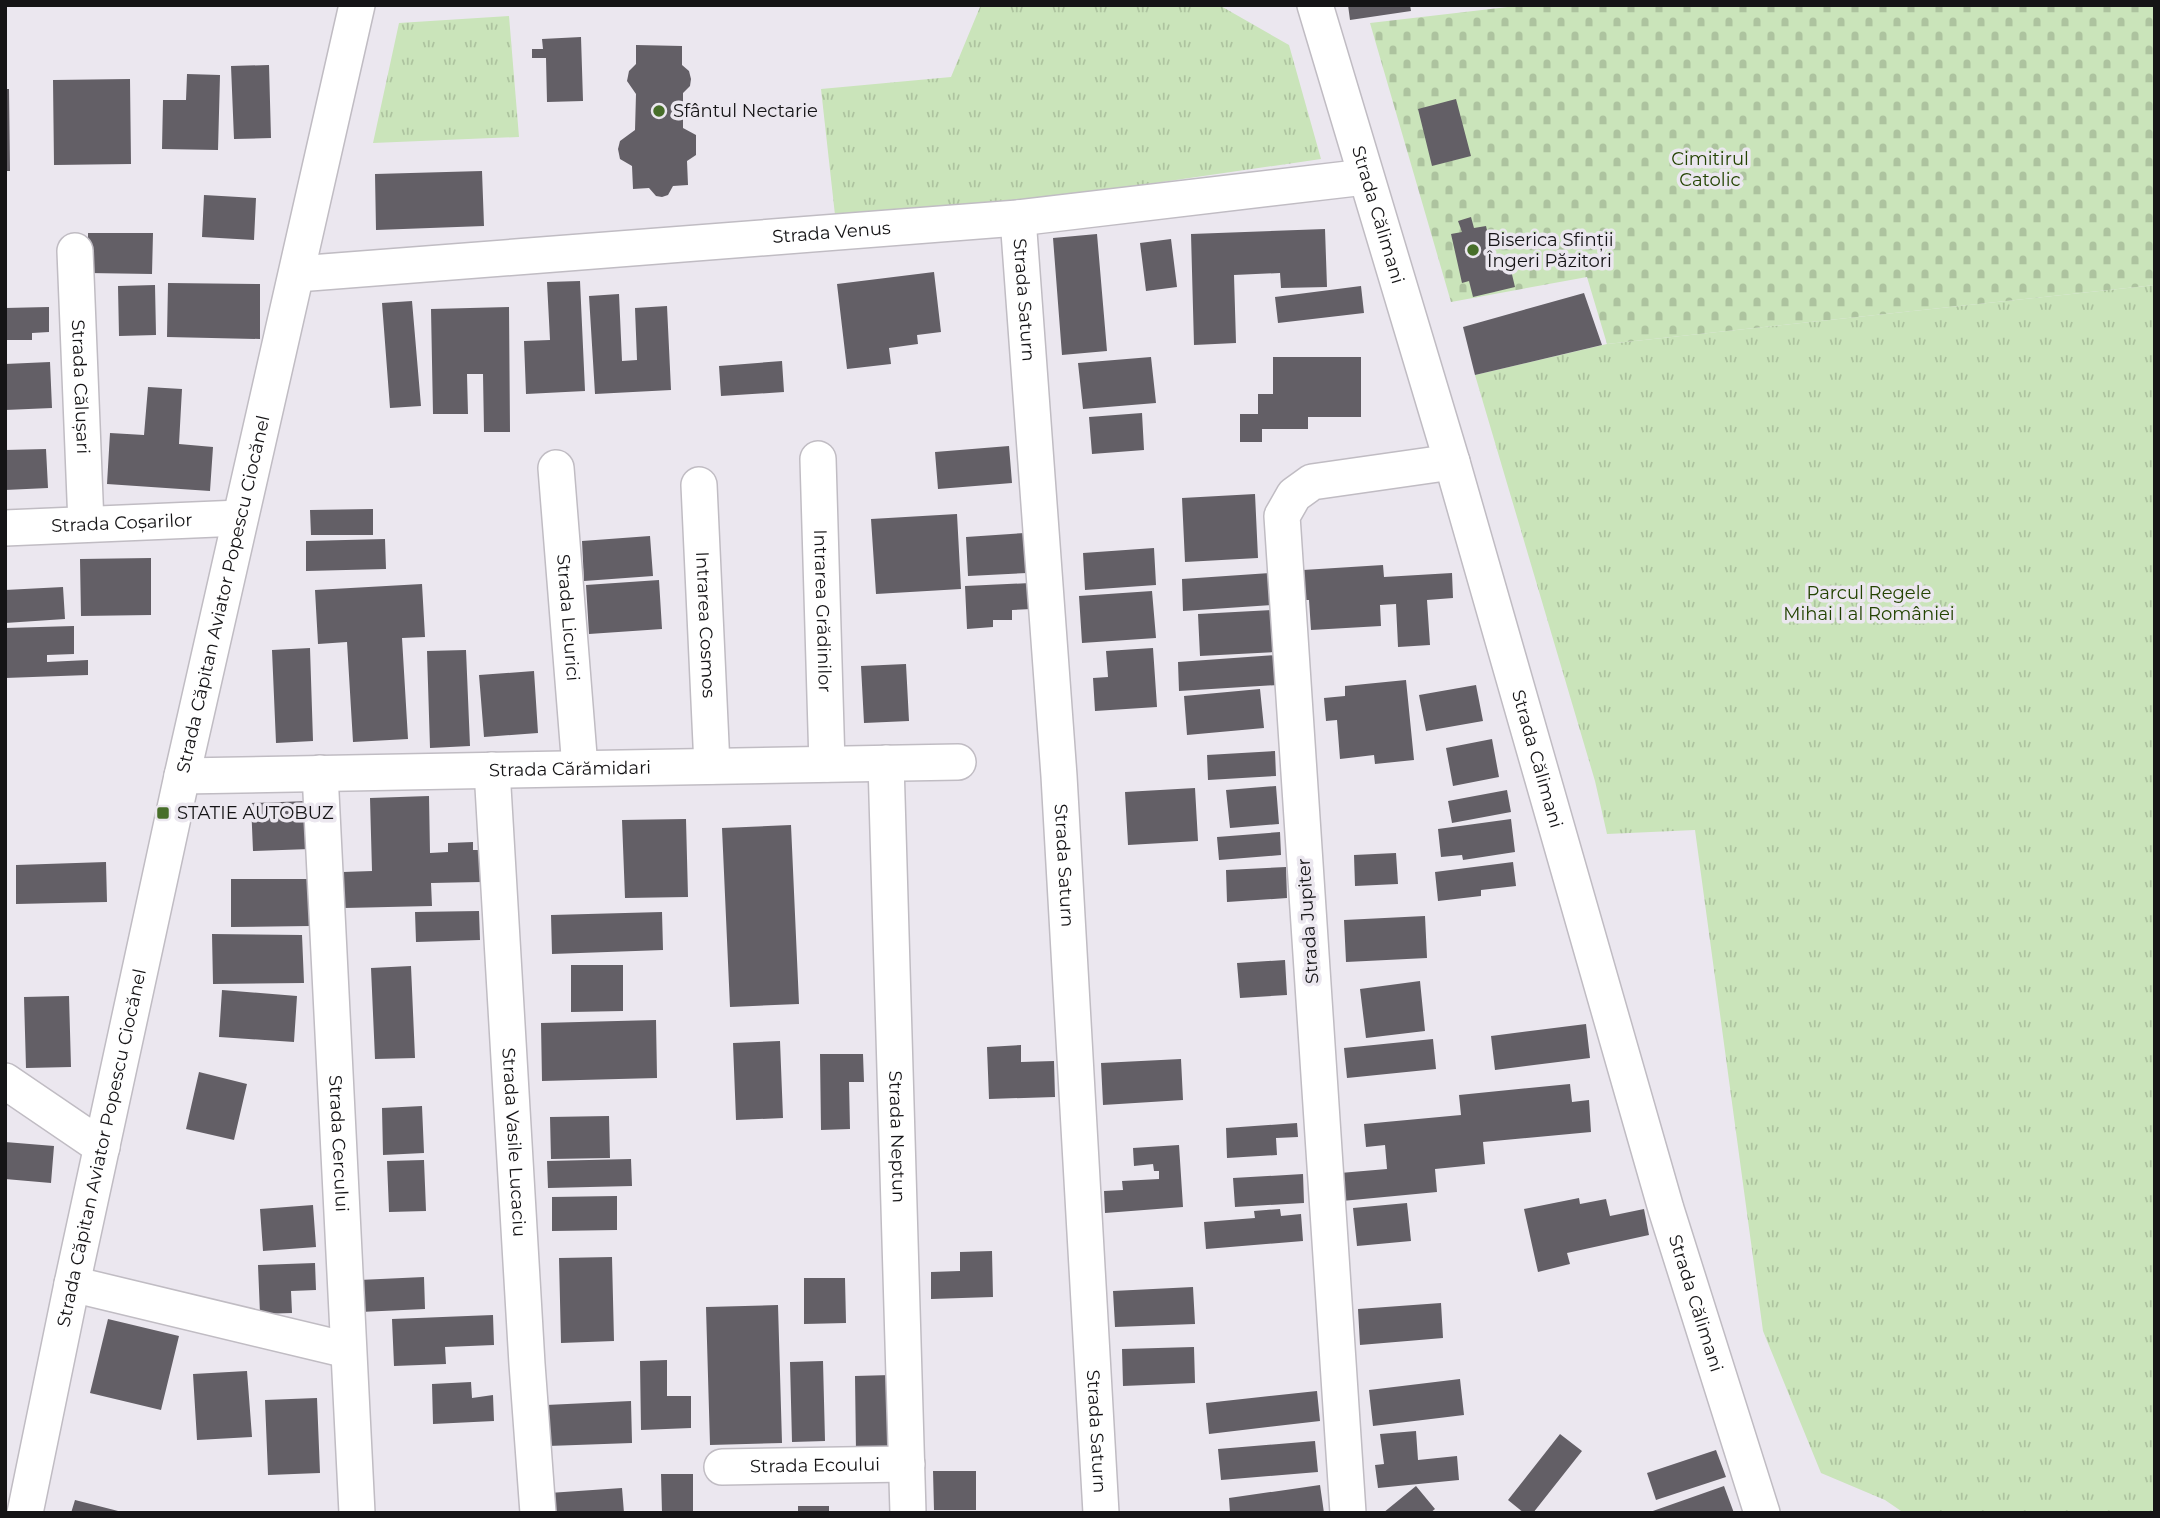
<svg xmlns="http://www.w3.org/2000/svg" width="2160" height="1518" font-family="Montserrat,sans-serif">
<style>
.grass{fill:url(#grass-tufts)}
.cemetery{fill:url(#cemetery-stones)}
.building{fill:#635f66}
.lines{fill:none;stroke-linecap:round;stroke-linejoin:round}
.street-casing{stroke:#c0bcc3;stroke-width:38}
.street{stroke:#fff;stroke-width:35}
.poi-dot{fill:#476e29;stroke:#ebe7ef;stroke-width:2.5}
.labels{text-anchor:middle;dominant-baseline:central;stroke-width:7;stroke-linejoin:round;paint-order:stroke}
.poi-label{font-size:18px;fill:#151416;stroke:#ebe7ef;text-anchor:start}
.park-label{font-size:18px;fill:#234302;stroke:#ebe7ef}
.street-label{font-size:18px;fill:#151416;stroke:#ebe7ef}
</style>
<defs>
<pattern id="grass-tufts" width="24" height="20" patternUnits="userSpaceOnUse" patternTransform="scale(1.75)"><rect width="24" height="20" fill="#cae4ba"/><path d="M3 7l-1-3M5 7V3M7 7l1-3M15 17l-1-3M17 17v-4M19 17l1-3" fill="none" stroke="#adc39f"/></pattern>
<pattern id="cemetery-stones" width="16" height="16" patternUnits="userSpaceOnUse" patternTransform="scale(1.75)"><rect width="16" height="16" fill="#cae4ba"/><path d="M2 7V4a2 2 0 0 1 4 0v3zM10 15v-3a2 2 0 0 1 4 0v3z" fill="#adc39f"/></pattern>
</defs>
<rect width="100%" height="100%" fill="#ebe7ef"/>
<path class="grass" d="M1024 5H1219L1289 45 1321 159 845 228 835 215 821 89 951 77 980 7Z
M509 16 519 137 373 143 399 23Z
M2155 285V1513H1904L1885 1500 1821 1473 1763 1331 1695 830 1607 834 1595 781 1475 375 1607 344Z"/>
<path class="cemetery" d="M1525 5H2155V285L1607 344 1587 277 1451 302 1370 23Z"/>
<path class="building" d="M1348 5H1410L1411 11 1350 20Z
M581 37 583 101 547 102 546 58H532V49H543L542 39Z
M636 45 682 46V65L689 71 691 79 690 86 683 93V128L696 135V155L687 161 688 185 673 186 668 195 662 197 656 196 649 188 633 189 632 166 620 159 618 149 620 141 635 130 636 94 627 81 629 71 636 64Z
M269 65 271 138 234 139 231 66Z
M187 74 220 75 218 150 162 149 163 100H186Z
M130 79 131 164 54 165 53 80Z
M5 89H9L10 171H5Z
M1456 99 1471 156 1432 166 1418 109Z
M482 171 484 226 376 230 375 174Z
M204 195 256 198 254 240 202 237Z
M1471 217 1474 228 1486 226 1496 269 1510 266 1515 287 1473 297 1469 281 1462 283 1451 234 1462 232 1458 221Z
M1325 229 1327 287 1281 288 1280 273 1234 275 1236 343 1194 345 1191 234Z
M88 233H153L152 274 88 273Z
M1097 234 1107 351 1062 355 1053 238Z
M1171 239 1177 287 1146 291 1140 243Z
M934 272 941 332 917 335 918 344 889 348 891 364 847 369 837 284Z
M580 281 585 391 526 394 524 341 550 340 547 282Z
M168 283 260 284V339L167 337Z
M155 285 156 335 119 336 118 286Z
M1361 286 1364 313 1278 323 1275 297Z
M1584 293 1602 345 1475 375 1463 327Z
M619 294 622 361 637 360 635 308 667 306 671 390 595 394 589 296Z
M412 301 421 406 390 408 382 303Z
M49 307V332L32 333V340H5V308Z
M509 307 510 432H484L483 374H467L468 414H433L431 309Z
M1151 357 1156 403 1083 409 1078 363Z
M1273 357H1361V417H1308V429H1262V442H1240V414H1258V394H1273Z
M782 361 784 392 721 396 719 366Z
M50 362 52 408 5 410V364Z
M148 387 182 389 179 444 213 447 210 491 107 484 110 433 144 435Z
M1142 413 1144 450 1092 454 1089 417Z
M1009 446 1012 483 938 489 935 452Z
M46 449 48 488 5 490V450Z
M1255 494 1258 558 1185 562 1182 498Z
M373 509V535H311L310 510Z
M957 514 961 589 876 594 871 519Z
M1025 533 1027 573 968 576 966 537Z
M650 536 653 576 584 581 582 541Z
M385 539 386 569 306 571V541Z
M1154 548 1156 585 1085 590 1083 553Z
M151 558V615L81 616 80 559Z
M1383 565 1384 577 1452 573 1453 598 1427 600 1430 645 1398 647 1396 604 1380 605 1381 626 1311 630 1309 600H1305L1303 570Z
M1270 573 1272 605 1183 611 1182 579Z
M659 580 662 629 589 634 586 585Z
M1030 583 1031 609 1012 610V620H993V627L967 629 965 586Z
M422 584 425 637 402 638 408 739 353 742 347 642 318 644 315 590Z
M63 587 65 619 5 623V590Z
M1152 591 1156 638 1082 643 1079 596Z
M1274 610 1276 652 1200 656 1198 614Z
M74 626V654L47 655V662L88 660V675L5 678V628Z
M310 648 313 741 276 743 272 650Z
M1153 648 1157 707 1095 711 1093 678 1108 677 1106 651Z
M466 650 470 746 430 748 427 651Z
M1276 655 1278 685 1179 691 1178 662Z
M906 664 909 721 864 723 861 666Z
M534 671 538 733 484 737 479 675Z
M1406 680 1414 760 1375 764 1374 755 1340 759 1337 720 1326 721 1324 698 1345 696V686Z
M1476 685 1483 721 1426 731 1419 695Z
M1260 689 1264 728 1187 735 1184 696Z
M1492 739 1499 777 1453 786 1446 748Z
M1275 751 1276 776 1208 780 1207 755Z
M1276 786 1279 824 1230 828 1226 790Z
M1195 788 1198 841 1128 845 1125 792Z
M1507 790 1511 812 1452 823 1448 801Z
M429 796 430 853 448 852V843L473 842V850H481L482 882 431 883 432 906 344 908 343 872 372 871 370 798Z
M308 801 310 849 253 851 251 803Z
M686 819 688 897 625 898 622 820Z
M1511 819 1515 852 1463 860 1462 855 1441 857 1438 829Z
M791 825 799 1004 730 1007 722 828Z
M1280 832 1281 855 1219 860 1217 837Z
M1396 853 1398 884 1355 886 1354 855Z
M106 862 107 902 16 904V865Z
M1513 862 1516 886 1481 890V896L1438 901 1435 872Z
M1286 867 1287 898 1227 902 1226 870Z
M231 879H309L310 926 231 927Z
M479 911 480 940 416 942 415 912Z
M662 912 663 950 552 954 551 915Z
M1425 916 1427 958 1346 962 1344 920Z
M212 934 302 935 304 983 213 984Z
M1285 960 1287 995 1240 998 1237 963Z
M571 965H623V1011L571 1012Z
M411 966 415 1058 375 1059 371 968Z
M1420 981 1425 1031 1366 1038 1360 989Z
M222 990 297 996 294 1042 219 1037Z
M69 996 71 1067 26 1068 24 997Z
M656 1020 657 1078 542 1081 541 1023Z
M1586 1024 1590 1058 1495 1070 1491 1036Z
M1433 1039 1436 1069 1347 1078 1344 1048Z
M780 1041 783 1118 736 1120 733 1043Z
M1021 1045V1062L1054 1061 1055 1097 989 1099 987 1047Z
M820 1054H863L864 1082H849L850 1129 821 1130Z
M1181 1059 1183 1100 1103 1105 1101 1063Z
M199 1072 247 1084 234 1140 186 1129Z
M1570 1084 1572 1102 1589 1100 1591 1132 1483 1142 1485 1164 1435 1169 1437 1192 1342 1201 1340 1173 1387 1169 1385 1145 1366 1147 1364 1124 1461 1115 1459 1095Z
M422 1106 424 1153 383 1155 382 1108Z
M609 1116 610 1158 551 1159 550 1117Z
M1297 1123 1298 1137 1276 1138 1277 1155 1227 1158 1226 1128Z
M5 1142 54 1146 51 1183 5 1179Z
M1179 1145 1183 1207 1105 1213 1104 1191 1123 1190 1122 1181 1159 1179V1171H1154L1153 1164 1134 1166 1133 1148Z
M631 1159 632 1186 548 1188 547 1161Z
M424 1160 426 1211 389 1212 387 1161Z
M1303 1174 1304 1203 1235 1207 1233 1178Z
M617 1196V1230L552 1231V1197Z
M1579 1198 1580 1204 1606 1199 1610 1216 1644 1209 1649 1235 1567 1253 1570 1264 1538 1272 1524 1209Z
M1407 1203 1411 1241 1357 1246 1353 1208Z
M313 1205 316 1247 263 1251 260 1209Z
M1280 1209 1281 1216 1301 1214 1303 1241 1206 1249 1204 1222 1255 1218 1254 1211Z
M992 1251 993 1297 931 1299V1272L960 1271V1252Z
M612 1257 614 1341 561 1343 559 1258Z
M315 1263 316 1290 291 1291 292 1313 260 1314 258 1265Z
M424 1277 425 1309 360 1312 359 1280Z
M804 1278H845L846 1323 804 1324Z
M1193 1287 1195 1324 1115 1327 1113 1291Z
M1441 1303 1443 1338 1360 1345 1358 1309Z
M778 1305 782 1443 710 1445 706 1307Z
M493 1315 494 1345 445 1347 446 1364 394 1366 392 1319Z
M108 1319 179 1336 161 1410 90 1393Z
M1194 1347 1195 1383 1123 1386 1122 1349Z
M667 1360V1396H691V1428L641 1430 640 1361Z
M823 1361 825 1441 792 1442 790 1362Z
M247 1371 252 1437 197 1440 193 1374Z
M891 1375V1451L856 1452 855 1376Z
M1460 1379 1464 1415 1373 1426 1369 1390Z
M471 1382 472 1398 493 1395 494 1421 433 1424 432 1384Z
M1317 1391 1320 1421 1209 1434 1206 1403Z
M317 1398 320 1473 268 1475 265 1400Z
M631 1401 632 1443 548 1446 546 1405Z
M1416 1431 1418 1460 1457 1456 1459 1480 1378 1488 1375 1465 1384 1464 1380 1434Z
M1560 1434 1582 1451 1533 1513H1524L1508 1500Z
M1315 1441 1318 1472 1221 1480 1218 1449Z
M1716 1450 1726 1477 1656 1500 1647 1473Z
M933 1471H976V1510H934Z
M661 1474H693V1513H662Z
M1320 1485 1324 1513H1230L1229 1498Z
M1416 1486 1435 1509 1430 1513H1383Z
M1724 1486 1734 1513H1650V1512Z
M622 1488 624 1513H551L549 1493Z
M75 1500 122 1512V1513H71Z
M798 1506H829V1513H798Z"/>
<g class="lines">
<g class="street-casing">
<g id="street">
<path id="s1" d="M1315 5 1452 462 1666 1209 1762 1513"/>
<path id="s2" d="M1018 218 1059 776 1101 1513"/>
<path id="s3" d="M75 251 86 524"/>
<path id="s4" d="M297 274 1018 218 1365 177"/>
<path id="s5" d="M818 459 827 764"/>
<path id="s6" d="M556 468 580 768"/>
<path id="s7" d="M699 485 712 766"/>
<path id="s8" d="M5 528 240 518"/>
<path id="s9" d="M886 763 908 1513"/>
<path id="s10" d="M492 770 527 1364 538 1513"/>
<path id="s11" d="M320 773 357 1513"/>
<path id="s12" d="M182 776 958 762"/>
<path d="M5 1081 102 1147"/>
<path d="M72 1284 347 1350"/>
<path id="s13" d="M722 1467 907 1464"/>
<path id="s14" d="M25 1513 72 1284 182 776 357 5"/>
<path d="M1348 1513 1282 516 1294 495 1312 482 1452 462"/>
</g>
</g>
<use href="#street" class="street"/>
</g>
<g class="poi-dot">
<circle cx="659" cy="111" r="7"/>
<circle cx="1473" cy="250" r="7"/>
<rect x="156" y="806" width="14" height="14" rx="3.5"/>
</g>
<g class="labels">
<g class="poi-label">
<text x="673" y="111">Sfântul Nectarie</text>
<text x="1487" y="240">Biserica Sfinții<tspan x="1487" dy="21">Îngeri Păzitori</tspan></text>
<text x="177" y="813">STATIE AUTOBUZ</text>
</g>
<g class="park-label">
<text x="1710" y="159">Cimitirul<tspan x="1710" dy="21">Catolic</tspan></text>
<text x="1869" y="593">Parcul Regele<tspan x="1869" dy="21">Mihai I al României</tspan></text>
</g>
<g class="street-label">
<text stroke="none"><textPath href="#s1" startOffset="219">Strada Călimani</textPath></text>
<text stroke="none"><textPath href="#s4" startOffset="536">Strada Venus</textPath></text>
<text stroke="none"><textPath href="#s2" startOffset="82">Strada Saturn</textPath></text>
<text stroke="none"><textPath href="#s3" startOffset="136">Strada Călușari</textPath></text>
<text stroke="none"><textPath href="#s8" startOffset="117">Strada Coșarilor</textPath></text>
<text stroke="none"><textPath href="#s14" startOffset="940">Strada Căpitan Aviator Popescu Ciocănel</textPath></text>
<text stroke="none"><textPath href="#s5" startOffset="152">Intrarea Grădinilor</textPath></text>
<text stroke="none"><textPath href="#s6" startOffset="150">Strada Licurici</textPath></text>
<text stroke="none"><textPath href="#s7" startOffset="140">Intrarea Cosmos</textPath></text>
<text stroke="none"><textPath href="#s1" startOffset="786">Strada Călimani</textPath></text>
<text stroke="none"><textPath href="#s12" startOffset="388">Strada Cărămidari</textPath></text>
<text stroke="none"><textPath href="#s2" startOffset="649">Strada Saturn</textPath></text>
<text transform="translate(1308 921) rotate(-94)">Strada Jupiter</text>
<text stroke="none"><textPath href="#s9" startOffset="374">Strada Neptun</textPath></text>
<text stroke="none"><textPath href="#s10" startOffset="373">Strada Vasile Lucaciu</textPath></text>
<text stroke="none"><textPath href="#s11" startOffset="371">Strada Cercului</textPath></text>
<text stroke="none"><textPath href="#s14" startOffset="373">Strada Căpitan Aviator Popescu Ciocănel</textPath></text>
<text stroke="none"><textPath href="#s1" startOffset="1353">Strada Călimani</textPath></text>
<text stroke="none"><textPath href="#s2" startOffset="1216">Strada Saturn</textPath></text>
<text stroke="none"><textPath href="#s13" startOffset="93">Strada Ecoului</textPath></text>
</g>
</g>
<rect width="2160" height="1518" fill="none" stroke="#151416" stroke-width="14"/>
</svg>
